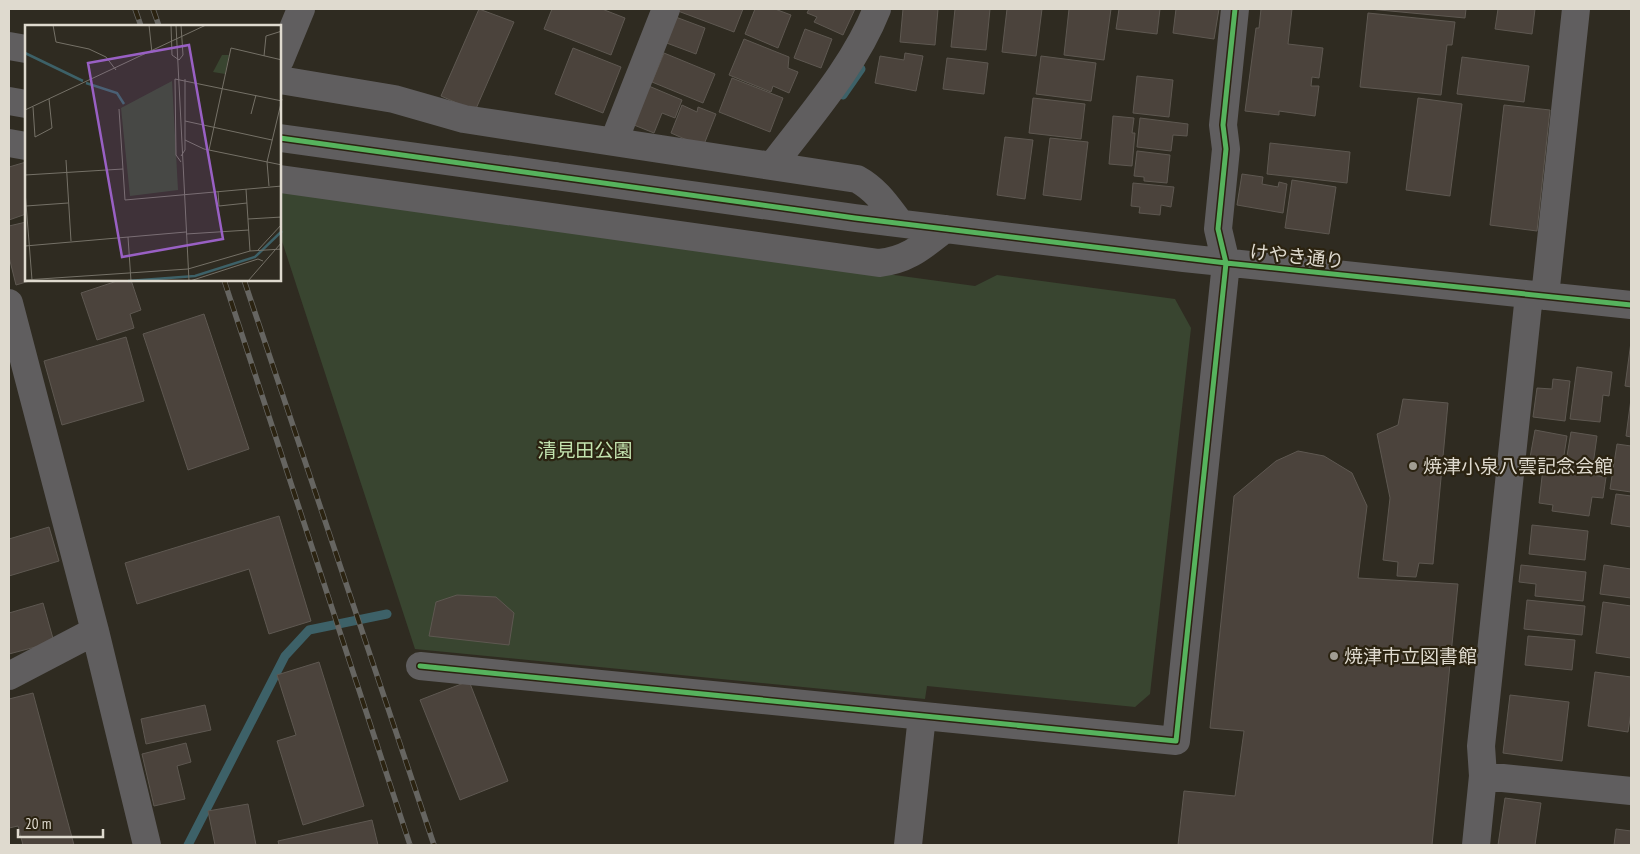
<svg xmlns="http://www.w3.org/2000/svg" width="1640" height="854" font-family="'PT Sans Narrow','Noto Sans JP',sans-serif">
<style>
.green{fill:#394530}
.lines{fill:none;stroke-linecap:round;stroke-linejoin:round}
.stream{stroke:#3d6168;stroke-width:9}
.building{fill:#4b433c;stroke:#5e5851}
.minor{stroke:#605e5f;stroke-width:28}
.rail-casing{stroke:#666561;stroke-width:5.5}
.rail{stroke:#2b2311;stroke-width:4;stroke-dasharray:11;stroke-linecap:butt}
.minor-bridge{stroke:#605e5f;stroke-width:28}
.cycleway-casing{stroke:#2b2311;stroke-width:8}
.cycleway{stroke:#56b35d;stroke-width:5}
.poi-dot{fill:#a19d92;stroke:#2b2311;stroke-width:2}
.labels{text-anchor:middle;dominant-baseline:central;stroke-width:4.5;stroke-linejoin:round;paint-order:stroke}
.street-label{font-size:19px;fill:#dfdacf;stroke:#2b2311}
.park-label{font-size:19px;fill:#c2e2ae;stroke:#2b2311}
.poi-label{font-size:19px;fill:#dfdacf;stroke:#2b2311;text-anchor:start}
.inset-river{fill:none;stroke:#3d6168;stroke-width:2.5}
.inset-road{fill:none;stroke:#757167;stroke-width:1}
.view{fill:#9960c4;fill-opacity:0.15;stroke:#9960c4;stroke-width:2.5}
.inset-edge{fill:none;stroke:#dfdacf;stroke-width:2.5}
</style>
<rect width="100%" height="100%" fill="#2f2b21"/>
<path class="green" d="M280 191 975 286 997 275 1175 299 1191 328 1150 694 1135 707 927 686 925 699 415 649 280 235Z"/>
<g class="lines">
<path class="stream" d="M843 95 861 69
M188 845 285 656 309 630 387 614"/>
</g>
<path class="building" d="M479 9 514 22 475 111 441 96Z
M552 9H602L625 18 611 55 544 29Z
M679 9H743L734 32 678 11Z
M755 9H775L791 15 778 48 745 34Z
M809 9H855L843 35 814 22 817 17 807 13Z
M903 9H938L935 45 900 42Z
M955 9H990L986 50 951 47Z
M1007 9H1042L1036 56 1002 52Z
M1069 9H1111L1104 60 1064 55Z
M1119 9H1160L1157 34 1116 29Z
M1176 9H1219L1214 39 1173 33Z
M1261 9H1292L1288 44 1323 48 1319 78 1312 77 1311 86H1319L1315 116 1279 111V115L1245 111 1256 28H1259Z
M1369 9H1466L1465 18Z
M1498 9H1535L1532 34 1495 29Z
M1368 13 1455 22 1452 45H1447L1441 95 1360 87Z
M673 16 705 28 696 54 664 42Z
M805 29 832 39 821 68 794 58Z
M744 39 789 57 788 68 798 72 789 93 773 86 771 92 729 75Z
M573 48 621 67 603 113 555 94Z
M664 53 715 74 703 103 652 82Z
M905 53 923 56 916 91 875 83 880 56 904 60Z
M1041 56 1096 63 1091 101 1036 94Z
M1462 57 1529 66 1524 102 1457 94Z
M947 58 988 63 984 94 943 89Z
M1137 76 1173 80 1169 117 1133 113Z
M732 78 783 98 770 132 719 112Z
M644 84 682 100 675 118 662 113 654 133 629 123Z
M1033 98 1085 104 1081 139 1029 133Z
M1418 98 1462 104 1450 196 1406 190Z
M682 105 697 112 698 107 716 114 703 147 671 133Z
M1504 105 1550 110 1537 231 1490 225Z
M1113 116 1134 118 1132 133H1135L1132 166 1109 164Z
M1140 118 1188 124 1187 136 1173 135 1171 151 1137 147Z
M1005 137 1033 140 1025 199 997 195Z
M1050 138 1088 142 1081 200 1043 195Z
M1270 143 1350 152 1347 183 1267 174Z
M1137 151 1170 155 1167 183 1144 181V177L1134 176Z
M26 162V214L9 220V167Z
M1242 174 1263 177 1262 184 1278 187 1279 182 1287 184 1283 213 1237 205Z
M1292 180 1336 187 1329 234 1285 228Z
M1133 183 1174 187 1171 207 1161 205 1160 215 1139 213 1140 207 1131 206Z
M26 222V280H33L16 285 9 257V226Z
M120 280H131L141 310 130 314 134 328 97 340 81 293Z
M204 314 249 449 188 470 143 334Z
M126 337 144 401 62 425 44 361Z
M1631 342V387L1625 386Z
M1577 367 1612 372 1609 396 1603 395 1600 422 1570 419Z
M1553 379 1570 381 1565 421 1533 417 1537 388 1552 389Z
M1403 399 1448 403 1433 564 1419 563 1416 577 1397 576 1398 562 1383 560 1390 498 1377 434 1398 425Z
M1631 399V437L1626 436Z
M1535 430 1567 436 1562 468 1529 463Z
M1571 432 1597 436 1592 472 1565 468Z
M1617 444 1631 446V492L1610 489Z
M1298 451 1324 456 1352 473 1367 506 1358 578 1458 584 1432 845H1178L1184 791 1235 796 1244 731 1210 728 1234 496 1276 461Z
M1543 468 1606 477 1603 498 1592 497 1589 516 1552 511 1553 505 1539 503Z
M1616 494 1631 496V527L1611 524Z
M279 516 311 621 269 634 249 569 137 604 125 563Z
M1532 525 1588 531 1585 560 1529 554Z
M49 527 59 561 9 576V539Z
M1521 565 1586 572 1583 601 1535 596 1536 584 1519 582Z
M1604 565 1631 569V598L1600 594Z
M457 595 496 597 514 613 509 645 429 636 436 602Z
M1527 600 1585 606 1582 635 1524 629Z
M1603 602 1631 606V658L1596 653Z
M43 603 54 642 9 654V613Z
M1528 636 1575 640 1572 670 1525 665Z
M319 662 364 806 303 825 277 741 296 735 277 675Z
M1595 672 1631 677V712L1628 732 1588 726Z
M469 681 508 781 460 800 420 700Z
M33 693 74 845H23L18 826 9 828V699Z
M1510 695 1569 702 1562 761 1503 753Z
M205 705 211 730 146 744 141 719Z
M186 743 191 762 177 766 185 799 154 806 142 754Z
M1505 798 1541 803 1535 845H1498Z
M248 804 256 845H215L208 811Z
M372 820 378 845H279L278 841Z
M1616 829 1631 831V845H1614Z"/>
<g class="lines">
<path class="minor" d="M9 46 26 49
M280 60 301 9
M280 80 394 99 464 119 857 179C877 190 887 206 900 223
M9 101 26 104
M614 141 666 9
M9 143 26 146
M772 166C809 117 854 67 877 9
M555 176 855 218 1184 258 1631 305
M280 179 879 263C908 260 923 246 945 229
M1545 296 1576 9
M9 303 95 631 147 845
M420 666 1176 741 1226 263 1218 229 1226 149 1223 125 1235 9
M9 676 95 631
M1483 776 1631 791
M908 845 922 716
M1476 845 1483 776 1481 746 1529 295"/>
<g class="rail-casing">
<path id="rail" d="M135 9 141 26
M153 9 159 26
M224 280 410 845
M244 280 434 845"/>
</g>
<use href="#rail" class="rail"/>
<path class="minor-bridge" d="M280 138 555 176"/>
<g class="cycleway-casing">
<path id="cycleway" d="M280 138 855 218 1226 263 1631 305
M420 666 1176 741 1226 263 1218 229 1226 149 1223 125 1235 9"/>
</g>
<use href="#cycleway" class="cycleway"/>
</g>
<g class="poi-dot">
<circle cx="1413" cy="466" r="5"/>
<circle cx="1334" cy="656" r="5"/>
</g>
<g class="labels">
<g class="street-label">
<text transform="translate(1297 256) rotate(6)">けやき通り</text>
</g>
<g class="park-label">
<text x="585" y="450">清見田公園</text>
</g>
<g class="poi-label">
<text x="1423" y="466">焼津小泉八雲記念会館</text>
<text x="1344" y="656">焼津市立図書館</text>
</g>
</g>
<g transform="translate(25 25)">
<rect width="256" height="256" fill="#2f2b21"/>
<path d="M197 30H204L200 49 188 47ZM147 56 153 165 105 171 96 83Z" fill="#394530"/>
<path class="inset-river" d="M0 28 58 56M61 58 92 68 99 79M103 256 170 251 230 232 257 206"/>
<path class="inset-road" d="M28 0 31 17 64 24 81 32 91 45M124 0 127 28M146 0 147 30 154 35 158 30 156 0M151 0 164 256M239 31 241 11 257 6M8 82 10 112 27 103 24 74M94 84 100 175 257 161M0 85 181 0M226 89 231 70M160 96 247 115M160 115 179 124 257 140M184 125 206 23 257 35M156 131 160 125V54M41 135 46 216M156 137 151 130 150 54 257 76M0 150 98 144M244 161 242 137 257 74M221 164 225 226M0 166 7 255M193 166 194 181 222 178M1 181 43 178M223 194 257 192M161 209 224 205M103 212 106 256M0 221 161 207M233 225 257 199M0 255 163 244 225 226 257 224M165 256 233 234 238 236M223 256 257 217"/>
<path class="view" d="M164 20 198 214 97 232 63 38Z"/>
<rect width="256" height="256" class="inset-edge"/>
</g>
<rect width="1640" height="854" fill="none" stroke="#dfdacf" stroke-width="20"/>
<path d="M18 829v8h85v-8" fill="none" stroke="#dfdacf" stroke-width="2.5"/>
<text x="25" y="829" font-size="15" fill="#dfdacf" stroke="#2b2311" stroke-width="4" paint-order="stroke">20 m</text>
</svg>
